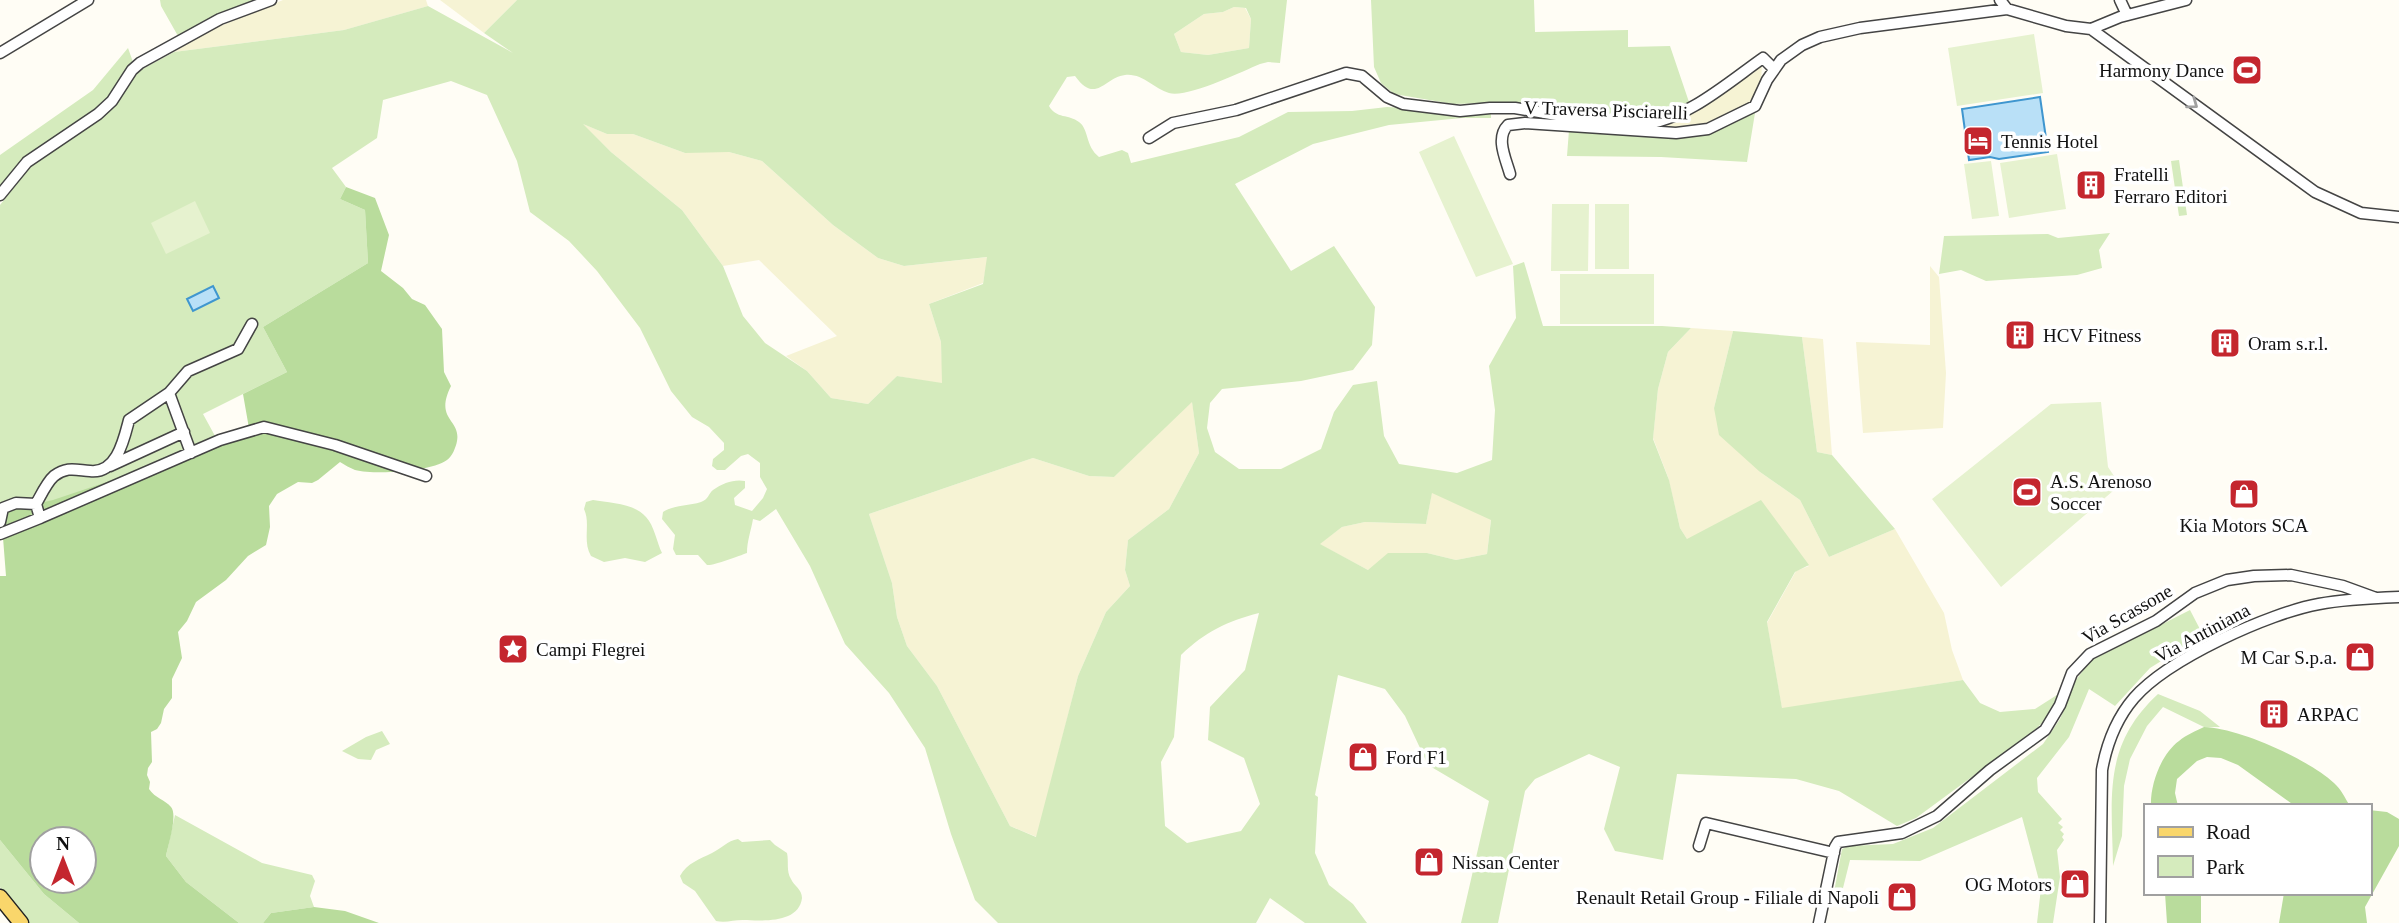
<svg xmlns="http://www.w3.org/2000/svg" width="2399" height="923" font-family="'Times New Roman',serif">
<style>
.farmland{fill:#f6f3d4}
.green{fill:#d5ebbd;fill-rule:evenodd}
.forest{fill:#b9dc9c;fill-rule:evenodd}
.pitch{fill:#e6f2cf}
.water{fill:#b9e0f7;stroke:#3f96cf;stroke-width:2}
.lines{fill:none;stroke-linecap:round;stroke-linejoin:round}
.minor-casing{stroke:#444;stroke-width:13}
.major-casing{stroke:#222;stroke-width:17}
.minor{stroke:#fff;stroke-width:10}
.major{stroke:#f9d66b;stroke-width:14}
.oneway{stroke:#a0a0a0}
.labels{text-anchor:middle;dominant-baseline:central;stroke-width:7;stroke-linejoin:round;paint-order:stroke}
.poi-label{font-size:19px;fill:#111;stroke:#fff;text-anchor:start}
.street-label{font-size:19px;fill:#111;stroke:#fff}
</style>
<rect width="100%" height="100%" fill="#fffdf5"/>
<path class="farmland" d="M283 0H426L428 6 344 30 174 52 206 32Z
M440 0H517L484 33Z
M1234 7 1245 8 1251 19 1249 48 1208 55 1181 52 1174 34 1204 14 1223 12Z
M1762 64 1761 83 1752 104 1702 126 1679 128 1655 127Z
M581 123 607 134H633L685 153 704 149 729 152 762 161 833 225 878 258 904 266 988 257 983 283 929 304 941 342 943 384 897 376 868 404 831 398 807 371 786 356 837 336 759 260 723 266 682 210 611 152Z
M1930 266 1939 277 1946 373 1943 428 1863 433 1856 342 1930 345Z
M1691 328 1733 331 1714 408 1760 472 1800 500 1829 557 1895 529 1944 613 1952 650 1963 680 1782 709 1767 623 1796 571 1809 566 1687 539 1680 528 1668 477 1653 438 1658 389 1668 352Z
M1802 337 1823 339 1832 455 1817 452Z
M1192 401 1199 453 1169 509 1128 540 1125 570 1130 586 1106 612 1078 676 1037 837 1010 826 937 686 907 646 897 617 892 583 869 514 1033 458 1089 476 1114 477Z
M1432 492 1491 519 1487 554 1456 560 1427 553 1368 570 1319 544 1342 527 1365 522 1426 524Z"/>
<path class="green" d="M160 0H255L178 36 161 6Z
M517 0H1287L1280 63 1268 62 1260 64C1241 72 1188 98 1169 93 1154 89 1143 73 1125 75 1105 77 1096 105 1075 76L1067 77 1049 106C1056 119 1069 114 1079 122 1089 129 1085 146 1099 157L1122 150 1128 153 1131 163 1239 137 1288 112 1352 111 1387 107 1491 112V118H1462L1389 125 1313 144 1235 184 1291 271 1334 246 1375 307 1372 345 1353 370 1301 381 1222 389 1210 403 1207 428 1215 452 1239 469H1281L1321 449 1334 412 1353 385 1377 381 1384 436 1399 464 1457 473 1492 460 1495 410 1489 366 1516 318 1513 266 1524 262 1543 326H1662L1691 328 1668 352 1658 389 1653 439 1669 480 1680 528 1687 539 1761 500 1809 565 1795 572 1767 622 1782 708 1963 680 1980 703 2000 712 2035 709 2060 693 2053 712 2033 732 1916 818 1897 826 1839 791 1796 779 1677 774 1663 860 1615 851 1604 829 1620 767 1589 754 1535 779 1525 791 1498 923H1461L1489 801 1428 765 1405 716 1385 689 1338 675 1315 795 1318 797 1315 853 1329 885 1353 904 1367 923H1305L1270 898 1256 923H998L975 900 951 834 925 748 889 693 845 644 810 566 776 509 760 521 753 519C751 531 747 541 747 553 739 556 713 566 707 565L698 555H676L673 549 675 535 662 519 663 512C673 505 689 506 701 502 709 499 708 494 713 490 723 483 734 479 745 481V488L734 498 735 505 752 511 763 498 767 489 760 477V463L748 454 741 456 725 470H717L712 466 713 459 724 450V443L709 427 692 417 671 391 640 328 597 271 569 241 530 212 517 161 487 95 451 81 383 100 377 138 332 168 346 187 340 199 365 210 368 263 263 327 287 372 203 414 226 456 225 501 0 512V205L33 163 72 139 115 105 135 73 174 52 344 30 428 6 513 53 484 33ZM1234 7 1246 8 1251 19 1249 48 1208 55 1181 52 1174 34 1204 14 1223 12ZM583 124 607 134H633L685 153 729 152 762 161 833 225 878 258 904 266 987 257 983 284 929 304 941 342 942 383 897 376 868 404 831 398 807 371 765 343 743 316 723 266 682 210 611 152ZM1192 402 1199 453 1169 509 1128 540 1125 570 1130 586 1106 612 1078 676 1036 837 1010 826 937 686 907 646 897 617 892 583 869 514 1033 458 1089 476 1114 477ZM1432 493 1491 520 1487 554 1456 560 1427 553H1388L1368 570 1320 544 1342 527 1365 522 1426 524ZM1259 613 1245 670 1210 707 1208 740 1244 758 1260 804 1241 831 1187 843 1165 826 1161 762 1174 737 1181 655C1205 632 1227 621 1259 613Z
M1371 0H1534L1535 32 1628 30V47L1670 46 1690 105 1659 119 1644 120 1570 114 1492 103 1453 104 1394 94 1381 83 1374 67Z
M128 48 133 62 107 100 25 159 0 187V155L93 90Z
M1755 113 1747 162 1661 157 1567 156 1569 130 1683 136Z
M2179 160 2187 215 2179 216 2171 161Z
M2110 233 2099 250 2102 268 2077 275 1986 281 1961 270 1939 274 1944 236 2048 234 2058 238Z
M1733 331 1802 337 1817 452 1832 455 1895 529 1829 557 1800 500 1760 472 1719 435 1714 408Z
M593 500C609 503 634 503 646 517 654 525 657 543 662 553L645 562 625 558 604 562 591 556C582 540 591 524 584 509L586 502Z
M2190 610 2203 635 2150 668 2115 706 2089 689 2069 737 2037 778 2038 792 2062 819 2058 823 2063 827 2060 830 2064 834 2062 837 2064 840 2057 850 2060 877 2053 923H2037L2041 888 2022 817 1920 861 1850 860 1839 904 1832 903 1842 849 1849 846 1893 844 1933 828 2043 744 2060 719 2076 680 2090 661Z
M2158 694 2200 711 2220 727H2204L2163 707 2147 726 2130 759 2124 786 2122 836 2113 866C2112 797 2102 746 2158 694Z
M382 731 390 744 376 750 371 760 358 759 342 751 366 737Z
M175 815 262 863 312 875 315 881 310 896 314 907 271 913 263 923H239L186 882 166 856Z
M738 839 742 842 770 840 775 845 787 853C789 862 786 871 791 879 794 886 802 889 802 898 799 923 764 921 743 920 733 920 726 923 716 921L695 891 683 883 680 876C687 863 700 859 712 853 722 848 727 841 738 839Z
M0 840 44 894 79 923H27L0 887Z"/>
<path class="forest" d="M346 187 375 198 389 235 381 271 403 288 412 299 425 305 442 329 444 372 451 386C434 420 461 419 457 441 456 447 452 457 447 460 430 472 375 475 355 470 350 468 345 465 340 462L318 480 312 483 298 482 277 494 269 506 270 527 266 545 248 556 226 580 196 602 187 621 178 632 182 658 172 679V698L164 709 161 723 157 729 151 732 152 762 148 768 147 775 150 782 149 789C155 798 165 800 171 807 178 815 168 845 166 856L186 882 239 923H79L44 894 0 840V576H6L1 512 53 500 250 434 243 394 287 372 263 327 368 263 365 210 340 199ZM42 839H84V881H42Z
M2204 727C2239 728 2308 759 2334 783 2341 789 2345 798 2350 806H2295L2238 765 2221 758 2207 757 2197 761 2177 779 2175 793 2178 806H2151C2150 785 2161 754 2179 741 2186 735 2196 731 2204 727Z
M2369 810 2387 812 2399 819V846L2365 907 2367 923H2279L2284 893H2369Z
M2165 893H2201V923H2167Z
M314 907 345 911 379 923H263L271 913Z"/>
<path class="pitch" d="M2034 34 2043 93 1957 106 1948 48Z
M1454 136 1513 264 1476 277 1419 152Z
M2057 154 2066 209 2009 218 2000 163Z
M1991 161 1999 216 1972 219 1964 164Z
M195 201 210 233 166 254 151 223Z
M1552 204H1589L1588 271H1551Z
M1595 204H1629V269H1595Z
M1560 274H1654V324H1560Z
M2101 402 2108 467 2120 485 2001 587 1932 499 2051 404Z"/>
<path class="water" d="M2040 97 2048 152 1999 159 1990 157 1969 160 1962 109Z
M213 286 219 298 193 311 187 299Z"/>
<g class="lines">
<g class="minor-casing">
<path id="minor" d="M2000 0 2007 9 2066 26 2091 29 2120 17 2186 0
M2120 0 2127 15
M2091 29 2315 192 2361 213 2399 217
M0 53 88 0
M1149 138 1173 123 1236 110 1346 73 1362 76 1387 97 1403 104 1460 111 1490 108H1515L1574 118 1643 124C1685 121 1730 81 1763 58L1774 69
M1510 174C1506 159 1495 138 1508 125L1525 123 1676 133 1708 129 1755 106 1767 80 1781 60 1802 45 1820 37 1860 28 2007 9
M0 195 27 162 98 114 112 101 132 70 140 63 220 19 271 0
M169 393 191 453
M110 466 184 432
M36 504C41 495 47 482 54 476 67 466 76 470 90 471 117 474 124 439 129 420L169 393 188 371 238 349 252 324
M40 518 220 440 264 427 335 445 426 476
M0 522 3 508 16 503 36 504 40 518 0 534
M1699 846 1706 823 1834 853
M1819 923 1835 847 1838 842 1902 833 1937 816 1990 770 2045 730 2060 705 2072 673 2090 654 2156 621 2195 593 2227 580 2254 576 2291 575 2343 586 2376 598
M2100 923 2102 770C2107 742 2116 719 2134 698 2168 659 2269 613 2319 604 2345 599 2372 598 2399 597"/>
</g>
<g class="major-casing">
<path id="major" d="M0 897 21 923"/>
</g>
<use href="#minor" class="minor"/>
<use href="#major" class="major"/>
</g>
<defs><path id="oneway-chevron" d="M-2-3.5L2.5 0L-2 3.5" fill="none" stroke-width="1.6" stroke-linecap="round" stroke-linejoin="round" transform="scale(1.75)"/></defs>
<use class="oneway" href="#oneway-chevron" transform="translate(2193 104) rotate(36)"/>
<defs>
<g id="stadium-square" transform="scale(1.575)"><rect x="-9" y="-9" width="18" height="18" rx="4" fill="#c4262e" stroke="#fff"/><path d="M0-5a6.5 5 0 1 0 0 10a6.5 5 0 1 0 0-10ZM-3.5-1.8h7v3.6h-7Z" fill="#fff"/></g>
<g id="hotel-square" transform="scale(1.575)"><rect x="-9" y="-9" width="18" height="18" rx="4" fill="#c4262e" stroke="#fff"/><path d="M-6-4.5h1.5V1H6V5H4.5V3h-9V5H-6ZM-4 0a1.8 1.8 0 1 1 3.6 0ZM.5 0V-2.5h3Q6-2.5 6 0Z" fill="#fff"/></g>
<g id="building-square" transform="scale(1.575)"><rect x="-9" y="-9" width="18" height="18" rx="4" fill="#c4262e" stroke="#fff"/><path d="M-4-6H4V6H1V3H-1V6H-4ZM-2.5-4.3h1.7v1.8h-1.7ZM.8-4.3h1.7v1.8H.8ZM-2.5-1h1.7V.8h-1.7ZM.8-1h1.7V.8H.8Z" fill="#fff"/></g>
<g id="shop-square" transform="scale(1.575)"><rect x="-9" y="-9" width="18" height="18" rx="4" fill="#c4262e" stroke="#fff"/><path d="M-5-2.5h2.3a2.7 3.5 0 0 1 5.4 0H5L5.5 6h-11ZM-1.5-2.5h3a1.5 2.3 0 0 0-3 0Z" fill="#fff"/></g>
<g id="sight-square" transform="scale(1.575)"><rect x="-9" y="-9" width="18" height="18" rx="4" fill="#c4262e" stroke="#fff"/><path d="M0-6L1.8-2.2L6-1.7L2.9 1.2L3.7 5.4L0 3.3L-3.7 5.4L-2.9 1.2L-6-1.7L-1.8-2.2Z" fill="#fff"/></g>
</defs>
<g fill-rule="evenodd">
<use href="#stadium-square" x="2247" y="70"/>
<use href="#hotel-square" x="1978" y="141"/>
<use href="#building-square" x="2091" y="185"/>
<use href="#building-square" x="2020" y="335"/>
<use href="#building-square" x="2225" y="343"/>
<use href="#stadium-square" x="2027" y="492"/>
<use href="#shop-square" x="2244" y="494"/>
<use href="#sight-square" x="513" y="649"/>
<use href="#shop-square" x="2360" y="657"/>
<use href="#building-square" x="2274" y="714"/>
<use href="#shop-square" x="1363" y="757"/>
<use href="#shop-square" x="1429" y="862"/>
<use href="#shop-square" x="2075" y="884"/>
<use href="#shop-square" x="1902" y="897"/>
</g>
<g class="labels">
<g class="poi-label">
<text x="2224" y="70" text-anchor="end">Harmony Dance</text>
<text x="2001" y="141">Tennis Hotel</text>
<text x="2114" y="174">Fratelli<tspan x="2114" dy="22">Ferraro Editori</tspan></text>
<text x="2043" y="335">HCV Fitness</text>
<text x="2248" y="343">Oram s.r.l.</text>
<text x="2050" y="481">A.S. Arenoso<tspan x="2050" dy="22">Soccer</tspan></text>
<text x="2244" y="525" text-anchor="middle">Kia Motors SCA</text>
<text x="536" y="649">Campi Flegrei</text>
<text x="2337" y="657" text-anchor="end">M Car S.p.a.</text>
<text x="2297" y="714">ARPAC</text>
<text x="1386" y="757">Ford F1</text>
<text x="1452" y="862">Nissan Center</text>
<text x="2052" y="884" text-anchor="end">OG Motors</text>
<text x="1879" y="897" text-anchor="end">Renault Retail Group - Filiale di Napoli</text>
</g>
<g class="street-label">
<text transform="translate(1606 110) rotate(2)">V Traversa Pisciarelli</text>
<text transform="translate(2127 614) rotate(-30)">Via Scassone</text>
<text transform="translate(2202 633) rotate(-28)">Via Antiniana</text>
</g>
</g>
<rect x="2144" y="804" width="228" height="91" fill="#ffffff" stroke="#a0a0a0" stroke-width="2"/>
<rect x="2158" y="827" width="35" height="10" fill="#f9d66b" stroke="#a0a0a0" stroke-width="2"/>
<text x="2206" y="839" font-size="21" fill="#111111">Road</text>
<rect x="2158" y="856" width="35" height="21" fill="#d5ebbd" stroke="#a0a0a0" stroke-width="2"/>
<text x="2206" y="874" font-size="21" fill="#111111">Park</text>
<g transform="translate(63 860)"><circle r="33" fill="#ffffff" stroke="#a0a0a0" stroke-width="2"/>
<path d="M0-5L12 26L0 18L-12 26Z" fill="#c4262e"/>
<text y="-10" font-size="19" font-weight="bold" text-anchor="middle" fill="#111111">N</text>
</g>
</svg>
